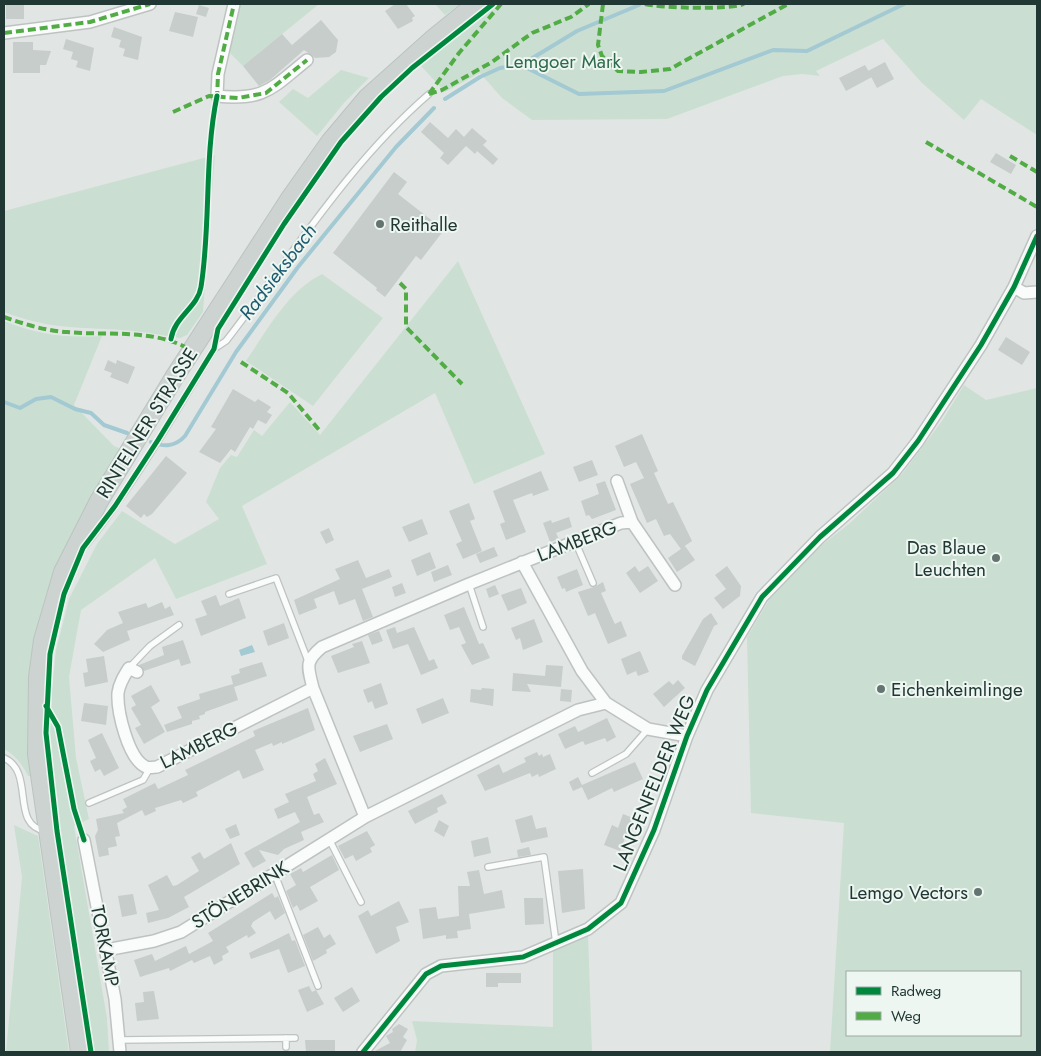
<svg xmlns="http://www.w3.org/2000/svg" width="1041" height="1056" font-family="Jost,sans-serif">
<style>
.green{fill:#cadfd2;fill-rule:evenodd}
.water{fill:#a3c9d3}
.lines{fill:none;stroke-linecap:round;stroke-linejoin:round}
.stream{stroke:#a3c9d3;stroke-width:4}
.building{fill:#c7cdcb}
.service-casing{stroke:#bec3c1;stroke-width:8}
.minor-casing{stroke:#bec3c1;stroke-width:14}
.primary-casing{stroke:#bbc3c1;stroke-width:20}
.service{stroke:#fafbfb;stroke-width:5.5}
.minor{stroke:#fafbfb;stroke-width:11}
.primary{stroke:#ccd3d1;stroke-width:18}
.quiet{stroke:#52ac45;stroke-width:4;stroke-dasharray:8 4;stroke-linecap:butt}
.cycleway-casing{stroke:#eef6f2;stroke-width:8}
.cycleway{stroke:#00873e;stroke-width:5}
.poi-dot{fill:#647471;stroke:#eef6f2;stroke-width:2}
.labels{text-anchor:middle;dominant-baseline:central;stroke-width:4;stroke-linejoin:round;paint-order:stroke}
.park-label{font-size:19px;fill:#2d6b4a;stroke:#eef6f2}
.poi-label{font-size:19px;fill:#203733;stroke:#eef6f2;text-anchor:start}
.street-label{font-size:19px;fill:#203733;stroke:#eef6f2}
.water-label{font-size:20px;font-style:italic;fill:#1e5b6f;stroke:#eef6f2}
</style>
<rect width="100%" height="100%" fill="#e1e6e4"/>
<path class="green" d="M241 4H319L243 66 228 51Z
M435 4H461L445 15Z
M498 4H1037V135L981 99 964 120 921 82 883 39 816 71 820 76 802 74 783 76 667 119 532 120 502 98 480 73 445 92 421 66Z
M341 70 369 78 344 103 317 136 279 102 293 89 308 98Z
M215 155 203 312 187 335 180 338C161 335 141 331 122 330 76 327 48 329 4 312V211Z
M458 261 545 454 474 484 435 393 242 506 267 564 176 599 155 558 81 610 69 677 76 758 89 819 74 826 107 1018 109 1052H93L59 830 49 718 56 650 69 599 97 544 122 511 175 544 219 519 206 502 220 468 231 455 237 457 254 430 262 436 290 402 320 435Z
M322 274 383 318 313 406 246 361C268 329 287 292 322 274Z
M4 321C39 335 64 338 102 336L74 405 114 446 122 449C98 489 67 537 51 580 27 644 27 710 32 776H28C22 764 16 756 4 749Z
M964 385 986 400 1037 388V1052H830L844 823 751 813 747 637 769 600 810 554 849 524 902 474 942 421ZM847 972H1020V1035H847Z
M14 825 38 836 69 1052H6L22 877Z
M588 933 592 1052H415L417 1040 412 1021 553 1027V949Z"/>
<path class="water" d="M252 645 255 652 241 656 239 650Z"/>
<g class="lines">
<path class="stream" d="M521 65 579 94 664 91 773 50 807 51 904 4
M445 99 480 77 500 68 521 65 577 31 639 5
M4 402 20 408 36 399 51 397 75 409 91 413 104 425 127 433
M151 442C164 447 175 447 185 436L236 352 298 267 396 147 434 108"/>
</g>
<path class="building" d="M6 4H24V19H6Z
M395 4H406L415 16 412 18 413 21 398 29 385 11Z
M199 5 209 8 206 17 196 14Z
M175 12 198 17 193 37 169 31Z
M321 20 338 40 336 52 329 57 315 58 304 50 270 80 259 86 243 66 282 34 292 45Z
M114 27 142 37 138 60 123 56 125 49 119 47 121 40 111 37Z
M66 39 94 48 90 71 76 67 78 61 71 59 73 52 63 49Z
M13 42H33V50L51 51 46 65H40V73H13Z
M885 62 894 79 877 88 868 71Z
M865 65 872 77 846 91 839 78Z
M430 122 448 138 456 129 464 137 472 128 487 141 483 145 498 159 493 165 477 151 475 154 466 146 448 165 440 158 444 153 421 132Z
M996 153 1016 165 1011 174 990 162Z
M394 172 407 182 398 194 444 230 421 260 416 256 385 297 376 290 377 288 333 253Z
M1006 337 1030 352 1022 365 998 350Z
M108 360 116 364 117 360 135 367 128 384 110 377 112 373 104 370Z
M233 389 255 402 258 399 271 407 267 412 272 415 266 424 258 420 253 429 250 427 235 452 231 449 220 463 199 452 216 429 211 427Z
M642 434 658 471 654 473 668 504 673 502 692 541 683 547 685 546 695 560 677 572 668 558 681 549 670 534 664 536 656 519 647 523 630 484 644 478 636 462 624 467 615 446Z
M166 456 187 473 152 514 147 517 144 514 141 518 126 506Z
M592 460 598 475 579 482 573 467Z
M541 471 549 490 533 496 532 493 513 500 526 532 506 540 500 524 505 522 493 491Z
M605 481 616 510 592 519 589 515 586 516 581 501 599 494 596 484Z
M469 503 475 519 470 521 482 551 463 559 456 544 462 541 449 511Z
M569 517 572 527 556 533 559 539 550 542 543 523 551 520 552 523Z
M422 519 428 534 409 542 402 527Z
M329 528 334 540 326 544 320 532Z
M494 547 498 556 480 563 476 554Z
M430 552 436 568 417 576 411 560Z
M358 560 366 578 389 569 392 577 362 589 373 617 363 621 355 599 339 605 334 591 314 599 317 608 299 615 294 600 340 579 335 569Z
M448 565 452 575 434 582 431 572Z
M635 566 639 572 648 566 658 581 640 593 626 573Z
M727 566 741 586 740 596 723 609 714 598 726 589 715 575Z
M577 569 583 585 566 592 565 588 562 589 557 577Z
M603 582 606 591 601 593 613 620 615 624 621 621 627 636 608 644 595 613 588 616 578 592 594 587Z
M402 583 406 593 395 597 392 587Z
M495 585 499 594 489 598 486 589Z
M521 588 527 603 508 611 501 595Z
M216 595 220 606 239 598 246 618 201 636 195 619 207 615 201 601Z
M162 602 165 609 170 606 174 615 127 631 130 640 103 652 94 644 107 630 123 623 118 612 146 603 148 608Z
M464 607 479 644 483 643 490 658 472 665 461 645 466 643 459 627 450 630 444 615Z
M711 613 718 624 714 626 695 666 682 659V656L703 619Z
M534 619 543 642 523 650 520 638 516 640 511 628Z
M284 623 289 638 268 646 263 631Z
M395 627 397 633 414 627 429 661 434 659 438 668 421 675 408 644 393 649 386 630Z
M379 631 383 641 372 645 368 635Z
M183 640 191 663 181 666 179 659 144 671 139 665 164 655 162 647Z
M362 641 370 663 338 673 331 656 354 647 352 644Z
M640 651 649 672 638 676 636 671 627 675 621 659Z
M104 656 108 682 85 687 83 673 88 672 86 659Z
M262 662 267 676 234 687 238 700 205 712V714L199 716 200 719 192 721V724L167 732 164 725 182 718 177 707 200 699 199 694 233 684 231 676 240 673 239 669Z
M546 665 563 666 561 687 527 684 531 692 512 691 513 673 545 676Z
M678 680 685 688 664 707 653 694 669 681 673 685Z
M381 683 388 704 375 709 372 701 368 703 363 690Z
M151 685 160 701 151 707 165 732 144 744 135 728 141 725 131 708 136 705 131 696Z
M482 688 494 689 493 706 470 702 471 689 481 690Z
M561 689 572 690 571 702 560 701Z
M443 698 449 713 422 724 416 709Z
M84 703 108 706 106 725 81 721Z
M308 708 315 730 282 744V742L273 746 272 743 255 750 264 770 243 779 239 770 196 792 198 796 183 803 181 800 155 808 156 811 145 816 142 810 117 823 120 836 115 837 117 846 108 848 109 855 99 857 95 836 98 830 96 819 124 813 122 810 127 807 123 799 155 783 158 789 188 775 185 770 255 736 253 731Z
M607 718 616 737 607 742 605 738 585 745 583 741 565 749 558 734 575 726 578 732Z
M387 724 393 739 360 752 353 736Z
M102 733 119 768 104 776 100 769 95 772 90 761 96 758 88 740Z
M537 752 539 756 542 754 543 757 550 754 556 769 539 777 538 774 532 777 530 773 485 791 477 775 499 764 503 773 526 762 524 758Z
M325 758 337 784 307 797 314 815 319 813 324 822 301 832 304 840 284 849 278 855 259 850 266 861 253 868 244 853 300 822 295 812 278 819 274 809 289 802 285 794 316 781 313 774 318 771 315 764Z
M635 762 643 779 614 792 612 788 588 800 582 787 573 791 569 782 578 777 582 785Z
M442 794 447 803 437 808 438 812 415 824 408 811Z
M623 814 633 818 620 851 604 845 612 825 618 828Z
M532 815 536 829 546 827 548 837 521 843 515 820Z
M439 820 449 826 444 837 434 831Z
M236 824 240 835 230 839 225 829Z
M367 831 375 845 370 848 372 852 356 861 353 855 345 859 338 846Z
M488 837 491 853 474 857 471 841Z
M231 843 240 864 184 897 189 907 168 918 148 923 146 913 159 910 148 885 167 875 173 886 177 885 199 871 191 857 200 852 204 859Z
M529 847 531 855 518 857 517 850Z
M332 855 339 870 310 887 318 901 300 911 297 905 293 908 286 891 296 885 290 874 301 868 303 872Z
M583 869 585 909 562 913 558 871Z
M479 870 484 894 502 890 505 908 469 914 471 929 457 931 458 938 446 939V935L423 939 419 909 436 907 438 919 459 916 458 886H470L467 872Z
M272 893 275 898 278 896 285 913 275 920 270 911 253 922 251 926 256 933 248 938 247 935 226 947 229 952 222 956 223 960 214 965 210 956 194 963 192 960 170 971 169 968 140 977 134 960 152 954 155 961 186 946 189 954 213 941 208 933Z
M133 894 137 914 122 917 118 896Z
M524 898H543L544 924 525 925Z
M399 901 409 922 396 927 400 941 376 954 358 916 368 910 371 916Z
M318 927 324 938 330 934 336 944 326 950 327 953 313 961 303 935Z
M289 933 292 941 295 940 305 966 288 973 279 949 251 959 249 953Z
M486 973H521V983H498V987H486Z
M309 986 312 992 316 990 324 1004 307 1012 298 990Z
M352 987 360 1001 343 1012 334 998Z
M154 991 159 1019 137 1021 135 1003 144 1002 143 992Z
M399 1024 408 1029 403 1037 407 1040 400 1052H373L390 1043 386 1036 393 1032 392 1029Z
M305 1040H335V1052H306Z"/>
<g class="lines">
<g class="service-casing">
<path id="service" d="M575 541 593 583
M85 546C134 485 173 416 214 349L226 341C291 257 348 164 429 94
M469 584 483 627
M229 594 276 578 308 661
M129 668 150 646 179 625
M4 758C36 772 9 826 46 831
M592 773 626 754 648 729
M89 803 143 780 150 768
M329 839 361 902
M488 867 544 857 556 943
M275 875 318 986
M286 1038V1047
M120 1040 295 1038"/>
</g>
<g class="minor-casing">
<path id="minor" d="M234 4 218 74 217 96C265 101 272 88 307 60
M4 33 90 22 150 4
M1014 287 1024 293 1037 292
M617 481 632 522 675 585
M522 562 582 671 606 703 648 729 687 736
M137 672 129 668C124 676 119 684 118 693 117 711 128 759 146 767 150 768 154 767 157 767L313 688
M365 817 313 688C308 667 304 662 322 647L469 584 621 523 632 522
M84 840 115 999 120 1052
M106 950 154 941 181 932 365 817 578 710 606 703
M363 1052 426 974 441 966 523 957 588 929 621 903 654 830 687 736 707 690 762 597 820 537 893 473 918 441 981 345 1014 287 1037 236"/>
</g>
<g class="primary-casing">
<path id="primary" d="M80 1052 37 754 38 677 43 640 63 572 99 501 175 376 291 197 330 142 367 98 434 38 476 4"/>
</g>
<use href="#service" class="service"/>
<use href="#minor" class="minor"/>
<use href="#primary" class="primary"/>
<path class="quiet" d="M603 4 598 45 602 56 618 71 641 72 670 69 788 4
M645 4C663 8 728 10 744 4
M4 33 90 22 150 4
M429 94 442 90 492 62 532 33 571 17 589 4
M429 94 459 53 501 4
M217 99 218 74 234 4
M173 112 209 96 238 98 266 93 307 60
M926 142 1037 207
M1010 156 1037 172
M400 283 406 289V327L462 384
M4 317C24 324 46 331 67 332 109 336 153 328 191 350
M241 362 288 393 320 431"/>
<g class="cycleway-casing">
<path id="cycleway" d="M171 339C174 317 198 307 201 287 211 224 204 159 217 96
M46 706 58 727 74 809 84 840
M91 1052 57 831 46 733 50 654 64 594 83 548 115 506 158 440 214 349 218 329 284 224 341 142 381 97 412 68 493 4
M363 1052 426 974 441 966 523 957 588 929 621 903 654 830 687 736 707 690 762 597 820 537 893 473 918 441 981 345 1014 287 1037 236"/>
</g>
<use href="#cycleway" class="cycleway"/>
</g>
<g class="poi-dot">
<circle cx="380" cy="224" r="5"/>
<circle cx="996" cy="558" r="5"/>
<circle cx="881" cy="689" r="5"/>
<circle cx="978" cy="892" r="5"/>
</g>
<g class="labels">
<g class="park-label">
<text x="563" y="61">Lemgoer Mark</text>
</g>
<g class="poi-label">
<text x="390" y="224">Reithalle</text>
<text x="986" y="547" text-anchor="end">Das Blaue<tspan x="986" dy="22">Leuchten</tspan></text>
<text x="891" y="689">Eichenkeimlinge</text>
<text x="968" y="892" text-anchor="end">Lemgo Vectors</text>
</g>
<g class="street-label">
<text transform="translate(147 423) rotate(-58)">RINTELNER STRASSE</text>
<text transform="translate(577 541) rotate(-21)">LAMBERG</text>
<text transform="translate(199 745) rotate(-26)">LAMBERG</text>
<text transform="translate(654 783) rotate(-68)">LANGENFELDER WEG</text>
<text transform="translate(240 895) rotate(-32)">STÖNEBRINK</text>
<text transform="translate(105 946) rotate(79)">TORKAMP</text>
</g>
<g class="water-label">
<text transform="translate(278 272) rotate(-53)">Radsieksbach</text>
</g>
</g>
<rect width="1041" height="1056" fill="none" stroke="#203733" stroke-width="10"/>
<rect x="846" y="971" width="175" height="65" fill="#eef6f2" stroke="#9caaa6"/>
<rect x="856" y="987" width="25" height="8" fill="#00873e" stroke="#9caaa6"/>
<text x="891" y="996" font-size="15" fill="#203733">Radweg</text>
<rect x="856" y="1012" width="25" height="8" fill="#52ac45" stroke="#9caaa6"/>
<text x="891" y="1021" font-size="15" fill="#203733">Weg</text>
</svg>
